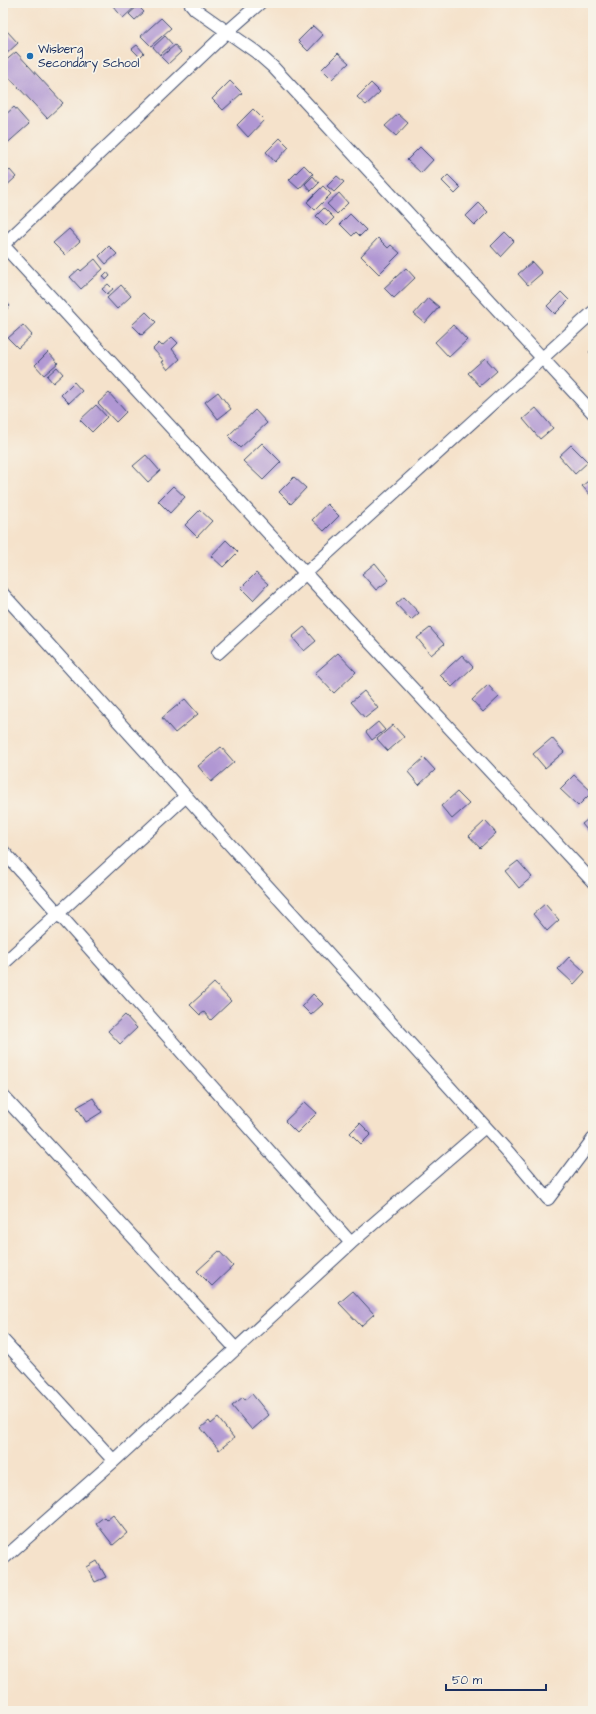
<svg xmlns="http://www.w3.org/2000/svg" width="596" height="1714" font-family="'Architects Daughter',sans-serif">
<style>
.building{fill:#b097d3}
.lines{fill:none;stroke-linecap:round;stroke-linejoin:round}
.street-casing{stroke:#3c4a6e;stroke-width:14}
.street{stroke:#fff;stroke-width:12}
.poi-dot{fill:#1f6fb2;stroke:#f7f3e8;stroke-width:1.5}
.labels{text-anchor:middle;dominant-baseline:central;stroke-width:3.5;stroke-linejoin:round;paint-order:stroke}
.poi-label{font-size:12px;fill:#1b2f5e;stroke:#f7f3e8;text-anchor:start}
</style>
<rect width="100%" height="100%" fill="#f7f3e8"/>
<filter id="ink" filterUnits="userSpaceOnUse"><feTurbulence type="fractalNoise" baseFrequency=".025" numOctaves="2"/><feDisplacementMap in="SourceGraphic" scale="8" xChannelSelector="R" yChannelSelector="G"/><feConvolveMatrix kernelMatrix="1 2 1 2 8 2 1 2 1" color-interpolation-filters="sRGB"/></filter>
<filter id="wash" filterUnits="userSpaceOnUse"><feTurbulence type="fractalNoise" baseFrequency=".012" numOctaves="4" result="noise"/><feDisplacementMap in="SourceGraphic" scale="16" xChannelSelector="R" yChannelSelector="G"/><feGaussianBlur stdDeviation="0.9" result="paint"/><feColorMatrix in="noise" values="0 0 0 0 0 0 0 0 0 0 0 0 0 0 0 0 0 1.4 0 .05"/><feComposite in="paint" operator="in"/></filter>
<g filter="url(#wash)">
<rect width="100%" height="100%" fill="#f5e2cb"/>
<g id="blocks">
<path class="building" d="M117 3H137L138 4 123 18 113 6Z
M138 6 144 12 135 20 129 14Z
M161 18 171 28 151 46 141 36Z
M313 26 323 35 308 51 298 41Z
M6 30 18 43 3 57V33Z
M165 36 172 44 160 55 153 47Z
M137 45 144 53 140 57 132 49Z
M175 45 181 52 168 64 161 57Z
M16 52 63 103 47 118 3 71V63Z
M338 53 349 63 332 79 322 69Z
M230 81 242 93 223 110 212 99Z
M371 83 380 92 366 105 357 97Z
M14 107 29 124 3 147V117Z
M253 109 264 120 248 137 237 125Z
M398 114 408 123 396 136 385 126Z
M280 138 289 147 275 162 266 152Z
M420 147 433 160 421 173 407 160Z
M304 165 313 174 299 189 289 180Z
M10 170 16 177 3 189V176Z
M448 175 461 188 455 194 442 181Z
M313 176 319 183 311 191 305 184Z
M337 176 344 182 334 192 327 186Z
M323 186 331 194 315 210 307 202Z
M339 193 348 203 337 214 327 204Z
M479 203 488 212 475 225 466 216Z
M324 208 334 218 326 226 316 216Z
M350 214 366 230 360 236 356 232 352 236 340 224Z
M69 229 80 241 65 255 53 243Z
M505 232 514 241 500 256 491 246Z
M378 238 388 248 391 245 400 253 379 274 361 256Z
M109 246 117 254 106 264 99 256Z
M95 259 103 269 81 289 70 277 79 269 81 271Z
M532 262 542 273 528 285 518 274Z
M406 268 415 278 394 298 384 288Z
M107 272 110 276 106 280 103 276Z
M108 284 113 289 107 294 102 289Z
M121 285 131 296 117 309 107 298Z
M561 292 569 300 555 314 547 306Z
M3 298 10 306 3 313Z
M428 298 439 307 425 323 414 314Z
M146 312 156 322 142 335 132 325Z
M23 325 32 335 18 348 8 338Z
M453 325 467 340 449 357 435 342Z
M172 337 178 343 172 349 180 359 168 370 162 362 164 361 153 349 159 343 162 346Z
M593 348V356L589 352Z
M48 352 58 363 44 375 35 365Z
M485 358 497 371 480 386 468 373Z
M57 367 63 374 53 383 47 376Z
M74 382 82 391 69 403 61 395Z
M218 392 231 409 218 419 205 402Z
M109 393 126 412 116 422 98 403Z
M96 405 107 417 92 432 80 420Z
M536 408 553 428 540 439 523 419Z
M255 410 267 423 240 448 228 436Z
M262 443 281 462 263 480 243 461Z
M571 445 588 462 575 474 559 456Z
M146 455 160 471 148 482 133 466Z
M294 477 306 488 291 504 279 492Z
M593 477V498L582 486Z
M173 486 185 497 170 513 158 501Z
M327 504 339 516 324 531 312 520Z
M200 510 212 521 197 537 185 525Z
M226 540 238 552 223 567 211 556Z
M375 563 389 580 376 590 362 574Z
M256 573 268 584 253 600 241 588Z
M404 597 419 613 411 620 396 604Z
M304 627 316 641 304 651 292 637Z
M430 628 444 644 431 655 417 638Z
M338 653 356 672 334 693 315 673Z
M462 655 473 667 452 687 440 675Z
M488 685 499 697 483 712 472 700Z
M364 691 378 708 365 718 351 702Z
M185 699 198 714 175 733 162 718Z
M378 722 385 730 372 740 366 732Z
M393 725 404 737 388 751 377 739Z
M552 738 564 752 545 768 533 754Z
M221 747 234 762 211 782 198 766Z
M424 758 435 770 419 785 408 772Z
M574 775 592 792 578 806 560 789Z
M457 792 469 804 452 819 441 806Z
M593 815V837L582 824Z
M485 821 496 833 480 848 469 836Z
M518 861 532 877 519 888 505 871Z
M545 904 559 920 547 931 533 914Z
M569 957 585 972 574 984 558 969Z
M214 983 231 1001 211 1020 204 1012 200 1015 190 1005Z
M313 994 323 1004 311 1015 302 1006Z
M125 1015 137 1028 120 1044 108 1031Z
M93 1098 102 1112 86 1122 77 1107Z
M305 1102 317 1113 297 1133 285 1121Z
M360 1123 371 1134 361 1144 350 1133Z
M219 1251 233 1266 212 1286 197 1271Z
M353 1291 374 1314 361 1326 339 1303Z
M252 1394 269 1415 252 1430 232 1406 243 1397 245 1400Z
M218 1418 234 1438 219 1450 201 1428 209 1421 211 1424Z
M113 1515 127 1533 113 1545 96 1523 104 1517 107 1520Z
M97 1561 106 1577 95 1582 87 1567Z"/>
</g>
</g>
<g filter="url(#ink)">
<use href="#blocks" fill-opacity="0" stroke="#3c4a6e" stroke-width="1"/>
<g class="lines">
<g class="street-casing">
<path id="street" d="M190 3 195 9 256 52 273 67 593 413
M3 245 306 574 593 882
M3 245 227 32 260 3
M3 594 510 1154 548 1199 593 1139
M218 653 593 312
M3 851 351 1243
M3 964 186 796
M3 1096 236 1349
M3 1340 114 1461
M3 1559 114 1461 351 1243 485 1127"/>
</g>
<use href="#street" class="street"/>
</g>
</g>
<circle class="poi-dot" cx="30" cy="56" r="4"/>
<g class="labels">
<g class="poi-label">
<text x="38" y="49">Wisberg<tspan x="38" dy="14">Secondary School</tspan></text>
</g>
</g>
<rect width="596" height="1714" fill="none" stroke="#f7f3e8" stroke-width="16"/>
<path d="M446 1684v6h100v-6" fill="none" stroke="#1b2f5e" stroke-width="2"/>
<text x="452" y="1684" font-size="12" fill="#1b2f5e" stroke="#f7f3e8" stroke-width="3" paint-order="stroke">50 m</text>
</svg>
